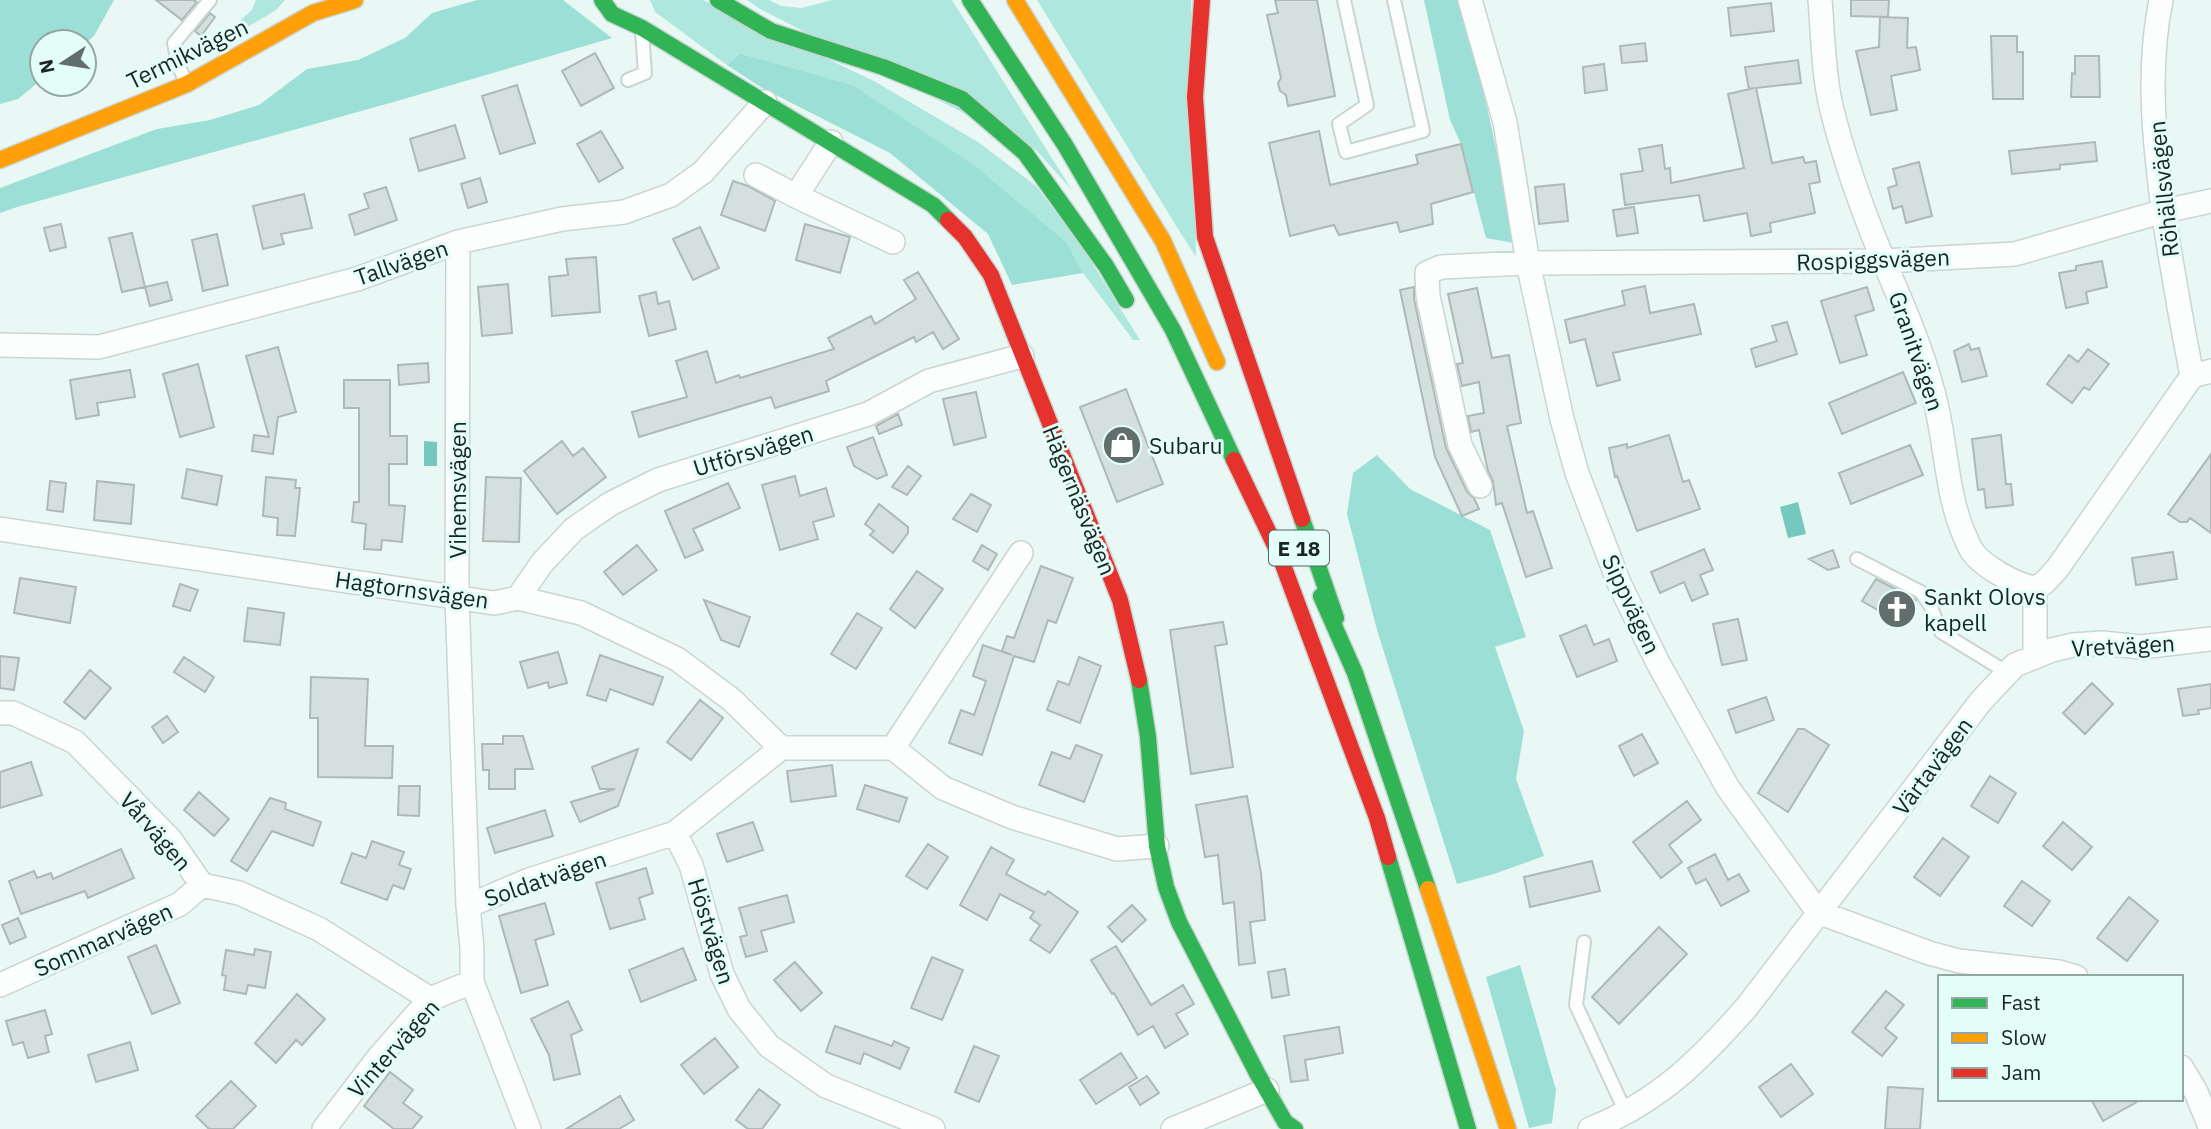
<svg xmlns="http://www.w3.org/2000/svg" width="2211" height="1129" font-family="'IBM Plex Sans',sans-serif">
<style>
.green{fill:#aee7de}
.forest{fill:#9cdfd7}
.water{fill:#74c8be}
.building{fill:#d4e0dd;stroke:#aeb9b7;stroke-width:2}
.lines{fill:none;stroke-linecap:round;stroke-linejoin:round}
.lane-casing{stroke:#c9d5d2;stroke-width:16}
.street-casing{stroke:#c9d5d2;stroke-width:26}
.fast-casing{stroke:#c9d5d2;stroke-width:19}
.slow-casing{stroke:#c9d5d2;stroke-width:19}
.jam-casing{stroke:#c9d5d2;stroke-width:19}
.lane{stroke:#fcfefe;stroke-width:12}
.street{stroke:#fcfefe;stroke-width:23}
.fast{stroke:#30b455;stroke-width:16}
.slow{stroke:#ff9f0a;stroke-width:16}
.jam{stroke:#e5322d;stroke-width:16}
.labels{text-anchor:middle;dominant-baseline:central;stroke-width:6;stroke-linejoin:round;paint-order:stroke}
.shield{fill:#e3fef9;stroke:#566563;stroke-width:2}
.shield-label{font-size:21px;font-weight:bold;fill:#1a2423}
.street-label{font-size:23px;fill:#1a2423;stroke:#e3fef9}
.poi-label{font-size:23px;fill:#1a2423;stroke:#e3fef9;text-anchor:start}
</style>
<rect width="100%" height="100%" fill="#e9f8f5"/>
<path class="green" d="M256 0H285L276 10 200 56 252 10Z
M650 0H703L874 81 978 142 1036 186 1082 247 1140 340H1133L1083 273 1067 243 727 65 655 12Z
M747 0H769L781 6 802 8 832 0H952L1072 190 1036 150 760 9Z
M1037 0H1191L1196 257 1180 232Z"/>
<path class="forest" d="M0 0H114L94 36 84 44V42H42V79L18 99 0 104Z
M477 0H563L612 38 397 101 17 207 0 213V188L157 129 210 120 259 105 307 69 358 60 405 38 432 13Z
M1424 0H1458C1484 79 1499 162 1514 243L1486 238 1461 144 1450 120Z
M740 54 852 85 974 165 1067 243 1083 273 1012 285 988 234 890 153 762 88 727 65Z
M1377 455 1410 489 1490 530 1526 637 1495 647 1524 731 1516 779 1544 856 1494 874 1457 884 1377 630 1347 514 1353 473Z
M1520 965 1556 1090 1552 1123 1529 1128 1486 977Z"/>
<path class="water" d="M424 441 437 442V466H424Z
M1798 502 1806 534 1788 538 1780 507Z"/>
<path class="building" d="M156 0H193L197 2 182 20Z
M1275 0H1317L1335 96 1288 106 1286 95 1280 91 1278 83 1281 78 1267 15 1278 13Z
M1851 0H1889L1888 17 1851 16Z
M1771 3 1774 31 1731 36 1728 8Z
M210 13 215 17 201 36 195 31Z
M1880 17 1908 18 1907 48 1916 47 1920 70 1891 76 1897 110 1871 115 1856 51 1879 47Z
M1991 36H2017V52H2023V99H1993Z
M1645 43 1647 61 1622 63 1620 46Z
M595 53 614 88 581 106 562 71Z
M2075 56H2099L2100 97H2071L2072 73 2075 74Z
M1798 60 1801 83 1756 88 1772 163 1803 157 1805 163 1816 161 1820 182 1809 184 1815 213 1770 223 1771 232 1751 236 1747 213 1704 221 1699 195 1625 205 1621 174 1643 171 1639 149 1662 145 1665 169 1670 168 1671 183 1744 168 1728 94 1754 88 1749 89 1745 67Z
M1604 64 1607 90 1585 93 1583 67Z
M517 85 535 143 500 154 482 96Z
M455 125 465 158 419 171 410 139Z
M601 131 623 168 599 182 577 144Z
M1319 131 1330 185 1418 164 1416 155 1461 144 1473 192 1431 204 1433 224 1400 232 1397 222 1339 235 1334 225 1290 236 1269 143Z
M2095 142 2097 161 2060 165V169L2012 174 2009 151Z
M1919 162 1932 216 1906 223 1902 206 1893 209 1888 188 1897 185 1893 169Z
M480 178 487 202 468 208 461 184Z
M733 181 748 186 775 201 765 231 721 215Z
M1564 184 1568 221 1539 224 1535 187Z
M386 187 397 220 355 235 349 215 369 208 364 194Z
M304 194 312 228 281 234 284 244 263 249 253 206Z
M1634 207 1638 233 1617 236 1613 210Z
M61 224 66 247 50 251 44 228Z
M805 224 850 237 840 273 796 260Z
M700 227 719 268 693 280 673 239Z
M132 233 145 287 122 292 109 238Z
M217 234 228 285 203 291 192 240Z
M596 257 600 312 552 316 549 277 568 275 566 259Z
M2102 261 2107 287 2086 292 2088 303 2066 308 2059 273 2076 270V266Z
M918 272 959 339 943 349 933 332 916 342 914 337 826 381 829 391 775 408 771 397 639 437 632 412 687 397 676 361 707 351 716 383 739 375 740 378 834 349 828 338 871 316 875 324 916 299 904 280Z
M167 282 172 300 150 306 145 287Z
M508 284 512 333 482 336 478 287Z
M1645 286 1650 313 1694 304 1701 334 1613 353 1620 380 1597 386 1585 339 1570 343 1565 320 1625 305 1622 291Z
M1414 287V299L1446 448 1467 492 1474 498 1479 509 1462 516 1435 457 1400 290Z
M1867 287 1874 310 1855 316 1867 355 1840 363 1821 301Z
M1477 288 1492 358 1509 355 1521 423 1507 426 1527 513 1533 511 1552 568 1526 577 1502 503 1496 505 1493 481 1488 471 1479 430 1471 432 1468 416 1484 413 1479 382 1462 386 1457 364 1463 363 1448 294Z
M656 292 658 304 669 301 676 329 649 336 639 296Z
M1787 322 1797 354 1756 367 1751 349 1777 341 1772 326Z
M1969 344 1971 350 1979 348 1987 376 1962 382 1954 351Z
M278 347 296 412 278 417 273 454 252 451 254 435 269 437 246 356Z
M2088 349 2109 364 2089 390 2084 387 2072 403 2047 384 2069 355 2078 362Z
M428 363 429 382 399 385 398 365Z
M198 364 214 427 180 437 163 374Z
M130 370 135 397 97 403 99 415 76 419 70 380Z
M1903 372 1916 403 1842 434 1829 403Z
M344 380H390V436H407V464H389V505L405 506 402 542 382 540 381 550 364 549 366 524 352 522 354 502H359V408H344Z
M1126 389 1163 484 1117 502 1080 407Z
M976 392 986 437 954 445 943 399Z
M898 414 902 425 879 434 876 426Z
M1669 435 1683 482 1689 480 1700 509 1637 531 1617 476 1615 477 1609 448 1627 444V448Z
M2001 435 2006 484H2011L2013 505 1986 508 1984 489 1978 490 1972 439Z
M873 437 887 475 877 479 854 466 847 447Z
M562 441 573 456 583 448 606 477 557 514 524 471Z
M1910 445 1923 475 1851 504 1839 473Z
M2211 454V533L2190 518 2187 522H2180L2168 514Z
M908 466 921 476 907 495 892 487Z
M187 469 222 476 217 505 182 498Z
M795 476 800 496 826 488 834 516 813 522 818 539 780 550 762 485Z
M266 477 296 480 295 488H300L295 536 277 535 278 518 263 516Z
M486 477 521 478 519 542 483 541Z
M50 481 66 483 63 512 47 510Z
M97 481 134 485 131 524 94 520Z
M728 483 740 508 693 529 703 550 685 558 665 511Z
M971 494 991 505 977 532 953 519Z
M879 504 908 527V533L893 553 870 535 874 531 865 524Z
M637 545 657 570 623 595 604 572Z
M982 545 997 554 988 570 973 561Z
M1704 549 1713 570 1700 575 1708 594 1692 601 1684 582 1660 593 1651 572Z
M1833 550 1839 567 1828 570 1809 559Z
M2173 552 2177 579 2136 585 2132 558Z
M1041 566 1073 578 1056 623 1048 620 1034 662 1014 656 982 755 949 743 961 710 974 715 986 681 973 676 983 645 1012 655 1002 651 1007 636 1014 638Z
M917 571 943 589 915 628 890 609Z
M20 578 76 587 70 623 14 613Z
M1876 579 1916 600 1902 624 1862 601Z
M180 584 198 590 190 611 173 606Z
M704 600 750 617 739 647 721 640Z
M248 608 284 613 280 645 244 641Z
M857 613 882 628 856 669 831 654Z
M1738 619 1747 660 1722 665 1713 624Z
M1223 622 1227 644 1215 646 1233 767 1191 774 1170 630Z
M1586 625 1594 645 1609 639 1617 661 1577 677 1560 636Z
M558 652 567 683 549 688 548 682 528 688 520 662Z
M600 655 663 677 653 705 610 689 606 701 587 695Z
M0 656 19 658 14 690 0 688Z
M184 657 214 677 205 692 174 672Z
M1079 657 1101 666 1080 723 1047 710 1058 681 1069 685Z
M90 670 111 688 85 719 64 702Z
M311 677 368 679 365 746H393L392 778 318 777V718H310Z
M2092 683 2113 704 2085 734 2063 713Z
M2211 684V708L2198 710 2199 714 2183 716 2178 689Z
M1766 697 1774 720 1736 733 1728 710Z
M700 700 723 718 691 760 667 742Z
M167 716 178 732 163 743 152 727Z
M1798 729H1804L1829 745 1788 812 1758 793Z
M1642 734 1658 763 1634 776 1619 746Z
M503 736H523L533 769H515V789H489V770H483L482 744H503Z
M1076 745 1102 755 1084 802 1039 785 1052 752 1070 759Z
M638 749 618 806 580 822 571 802 615 789H600L592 767Z
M31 762 42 795 0 808V772Z
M832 765 836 796 791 802 787 771Z
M1990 776 2016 793 1998 823 1971 806Z
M865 785 907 798 899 822 857 809Z
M399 786H420L419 816 398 815Z
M199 792 229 819 214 836 184 810Z
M1247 796 1261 873 1265 920 1250 922 1255 963 1239 965 1234 902 1223 904 1218 855 1205 857 1196 805Z
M270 798 286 803 285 809 321 822 313 846 272 831 247 871 231 861Z
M1687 801 1701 820 1669 845 1682 862 1661 878 1633 842Z
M545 810 553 836 495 853 487 828Z
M753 822 763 850 727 862 717 834Z
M2063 822 2092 847 2072 870 2043 846Z
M1943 838 1969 857 1940 896 1914 877Z
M372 841 404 852 399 865 411 869 404 889 393 885 387 900 341 883 352 853 366 858Z
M928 844 948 857 927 889 906 876Z
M991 847 1014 860 1006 874 1045 895 1048 891 1078 912 1050 953 1030 940 1040 925 1030 918 1034 912 1000 894 987 920 960 905Z
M121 849 134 878 88 898 85 891 21 914 9 881 34 871 37 878 51 873 53 879Z
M1715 854 1728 880 1739 874 1749 891 1721 906 1706 879 1696 884 1688 868Z
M1592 861 1600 891 1530 907 1524 877Z
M646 868 653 893 639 898 645 919 610 929 596 883Z
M2022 881 2050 901 2032 926 2004 906Z
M787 895 794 922 761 931 767 951 746 957 740 937 747 935 739 908Z
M2129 897 2158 921 2127 961 2097 938Z
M545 903 554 934 535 940 548 985 521 993 499 916Z
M1132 905 1146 920 1122 942 1108 927Z
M18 918 26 937 10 944 2 925Z
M1659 927 1687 954 1619 1024 1592 997Z
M156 945 180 1003 152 1014 128 957Z
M1116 946 1151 1005 1183 985 1194 1004 1176 1014 1188 1034 1165 1048 1153 1026 1138 1035 1114 993 1112 994 1091 960Z
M683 948 696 980 641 1002 629 970Z
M255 949 271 952 265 988 248 985 246 994 224 990 226 976 222 975 226 950 254 955Z
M932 957 963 970 942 1020 911 1008Z
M795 962 822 993 801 1011 774 980Z
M1285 969 1289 995 1272 998 1268 972Z
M1886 991 1904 1005 1885 1028 1897 1038 1882 1056 1852 1032Z
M297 994 325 1019 302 1045 296 1040 276 1063 255 1043Z
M568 1001 582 1030 571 1035 580 1074 554 1080 549 1055 531 1019Z
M45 1010 52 1034 45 1036 49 1052 28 1058 23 1042 13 1045 6 1021Z
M835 1026 892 1046 894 1041 909 1048 900 1069 864 1053 860 1064 826 1052Z
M1339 1027 1343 1053 1305 1060 1308 1080 1291 1082 1284 1036Z
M715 1038 738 1067 704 1094 681 1065Z
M130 1042 138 1070 96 1082 88 1055Z
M974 1046 999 1056 979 1102 955 1092Z
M1121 1053 1137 1078 1096 1104 1080 1080Z
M1791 1064 1813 1094 1781 1117 1759 1087Z
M390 1072 413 1090 403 1103 422 1117 412 1129H394L364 1106Z
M1147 1076 1159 1093 1140 1105 1129 1087Z
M231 1081 256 1106 233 1129H209L196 1116Z
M1888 1087 1923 1089 1920 1129H1885Z
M759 1089 780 1105 762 1129H748L736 1120Z
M620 1096 634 1120 619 1129H566Z
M2091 1099H2142L2103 1121Z"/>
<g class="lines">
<g class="lane-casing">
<path id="lane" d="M1344 0 1367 105 1339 124 1346 152 1423 131 1394 0
M628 80 645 73 642 32
M186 83 178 64 174 43 210 0
M1857 559 1921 592 1930 605 1941 632 2008 673
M1584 942 1576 1005 1626 1113"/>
</g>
<g class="street-casing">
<path id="street" d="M1470 0 1505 122 1528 263 1562 419 1577 473 1619 583 1658 663 1728 788 1818 912 1929 953 1959 961 2059 972 2076 977
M1820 0C1823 35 1823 72 1831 106 1844 159 1863 212 1884 262 1903 305 1921 347 1933 392 1946 438 1945 487 1963 532 1966 538 1968 545 1972 551 1983 567 2016 585 2035 588
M2161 0C2146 73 2155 150 2165 223 2173 274 2182 325 2192 376
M756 175 796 196 831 142
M796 196 893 242
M458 242 457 597 468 906
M0 345 99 347 357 279 458 242 562 219 624 212 671 195 703 172 765 102
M1480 486 1460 445 1428 296 1427 273 1441 267 1528 263 1884 261 2015 254 2164 211 2211 201
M0 529 494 603 518 598 581 613 677 659 732 700 781 748
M518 598 542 563 574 529 610 504 658 480 868 414 929 381 1022 356
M2035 657V588L2044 583 2057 569 2192 376 2211 371
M0 713H13L75 742 170 839 202 885 239 893 319 929 430 999
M781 748H893L943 788 1012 817 1117 849 1157 846
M893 748 1021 553
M675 833 691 865 722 974 739 1009 769 1046 826 1086 933 1129
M0 985 180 904 202 885
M2181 1067 2196 1092 2211 1129
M324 1129 379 1057 430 999 472 982
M529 1129 472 982V948L468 906 529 880 675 833 781 748
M1173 1129 1267 1090
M1590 1129C1657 1103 1699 1061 1746 1008L1981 701 2015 665 2052 650 2073 645 2102 643 2141 647 2211 639"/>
</g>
<g class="fast-casing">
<path id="fast" d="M602 0 612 14 642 28 933 205 948 220
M718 0 771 31 883 67 962 99 1025 153 1106 266 1126 300
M970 0 1065 145 1173 330 1234 460
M1302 519 1336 618
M1321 596 1355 673 1428 889
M1139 680 1148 737 1157 846 1166 887 1179 922 1257 1073 1285 1122 1295 1129
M1388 857 1468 1129"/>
</g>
<g class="slow-casing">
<path id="slow" d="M1015 0 1163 241 1217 362
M0 160 187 84 313 13 355 0
M1428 889 1508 1129"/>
</g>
<g class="jam-casing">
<path id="jam" d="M1202 0 1195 97 1205 237 1302 519
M948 220 965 237 991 275 1120 600 1139 680
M1234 460 1279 554 1377 818 1388 857"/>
</g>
<use href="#lane" class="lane"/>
<use href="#street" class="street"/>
<use href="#fast" class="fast"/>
<use href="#slow" class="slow"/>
<use href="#jam" class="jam"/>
</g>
<defs>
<g id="shop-disc" transform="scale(2.0125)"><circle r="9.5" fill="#626e6c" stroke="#e3fef9"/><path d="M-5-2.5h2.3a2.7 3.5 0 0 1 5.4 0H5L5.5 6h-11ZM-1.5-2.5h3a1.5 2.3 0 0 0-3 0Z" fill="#fff"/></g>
<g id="church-disc" transform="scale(2.0125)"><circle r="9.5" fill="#626e6c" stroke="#e3fef9"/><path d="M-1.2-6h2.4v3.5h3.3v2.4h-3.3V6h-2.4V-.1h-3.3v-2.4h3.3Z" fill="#fff"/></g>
</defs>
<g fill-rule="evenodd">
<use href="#shop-disc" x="1122" y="445"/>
<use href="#church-disc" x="1897" y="609"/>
</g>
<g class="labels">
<rect class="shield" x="1269" y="530.5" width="60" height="35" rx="5"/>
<g class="shield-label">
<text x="1299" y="548">E 18</text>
</g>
<g class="street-label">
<text transform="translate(187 53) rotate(-26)">Termikvägen</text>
<text transform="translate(2163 189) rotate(-96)">Röhällsvägen</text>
<text transform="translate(1873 259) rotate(-2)">Rospiggsvägen</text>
<text transform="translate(401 262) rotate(-19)">Tallvägen</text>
<text transform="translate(1917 351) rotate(71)">Granitvägen</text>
<text transform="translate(753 450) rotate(-17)">Utförsvägen</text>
<text transform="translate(457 490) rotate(-90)">Vihemsvägen</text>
<text transform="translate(1080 500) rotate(68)">Hägernäsvägen</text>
<text transform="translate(412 589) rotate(8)">Hagtornsvägen</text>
<text transform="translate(1632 604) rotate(65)">Sippvägen</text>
<text transform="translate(2123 645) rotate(-3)">Vretvägen</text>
<text transform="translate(1932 766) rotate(-53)">Värtavägen</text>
<text transform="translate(156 831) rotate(49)">Vårvägen</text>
<text transform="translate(545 878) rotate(-19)">Soldatvägen</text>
<text transform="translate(712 931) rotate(73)">Höstvägen</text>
<text transform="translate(103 939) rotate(-24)">Sommarvägen</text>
<text transform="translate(393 1048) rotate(-48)">Vintervägen</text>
</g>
<g class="poi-label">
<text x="1149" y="445">Subaru</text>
<text x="1924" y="596">Sankt Olovs<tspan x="1924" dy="26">kapell</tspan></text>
</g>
</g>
<rect x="1938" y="975" width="245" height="126" fill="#e3fef9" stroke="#93a7a3" stroke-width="2"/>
<rect x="1952" y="998" width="35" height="10" fill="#30b455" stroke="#93a7a3" stroke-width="2"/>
<text x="2001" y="1010" font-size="21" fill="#1a2423">Fast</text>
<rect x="1952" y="1033" width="35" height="10" fill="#ff9f0a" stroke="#93a7a3" stroke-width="2"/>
<text x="2001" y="1045" font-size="21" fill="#1a2423">Slow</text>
<rect x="1952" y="1068" width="35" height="10" fill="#e5322d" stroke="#93a7a3" stroke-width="2"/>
<text x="2001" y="1080" font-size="21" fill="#1a2423">Jam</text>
<g transform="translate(63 63) rotate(258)"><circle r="33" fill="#e3fef9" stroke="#93a7a3" stroke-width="2"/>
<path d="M0-5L12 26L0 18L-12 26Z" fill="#626e6c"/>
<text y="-10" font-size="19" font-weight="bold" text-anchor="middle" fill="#1a2423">N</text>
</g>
</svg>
